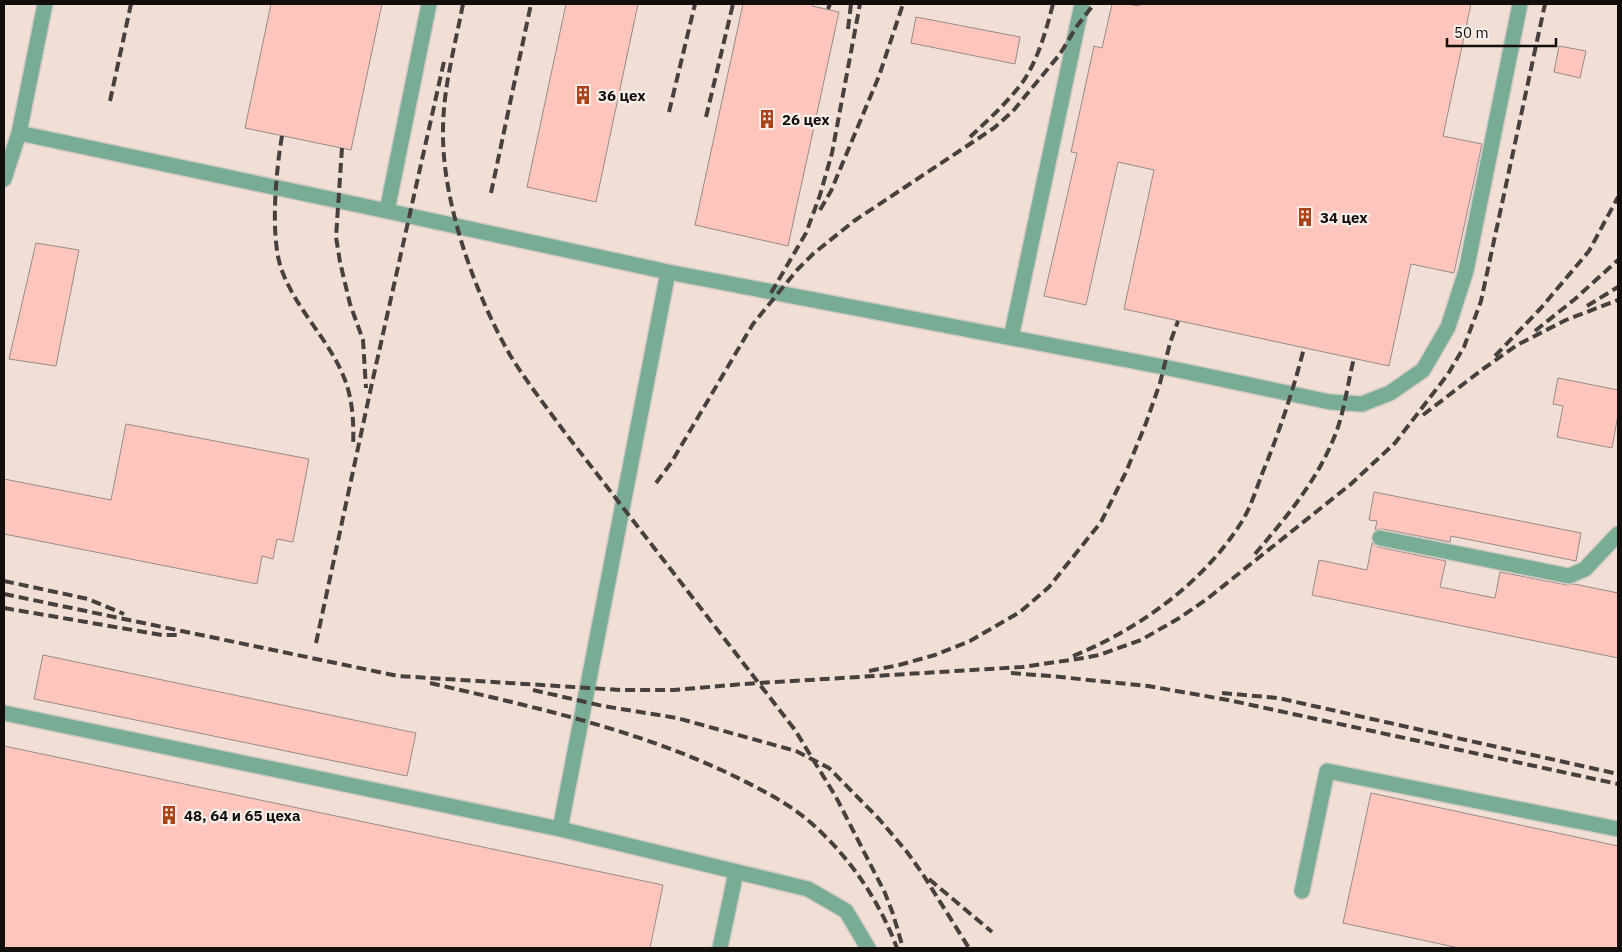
<svg xmlns="http://www.w3.org/2000/svg" width="1622" height="952" font-family="'IBM Plex Sans',sans-serif">
<style>
.built{fill:#f1dfd6}
.building{fill:#fdc5bb;stroke:#968b89}
.lines{fill:none;stroke-linecap:round;stroke-linejoin:round}
.minor-casing{stroke:#d3cac6;stroke-width:18}
.minor{stroke:#79ac94;stroke-width:15}
.rail{stroke:#46413f;stroke-width:4;stroke-dasharray:10 5;stroke-linecap:butt}
.labels{text-anchor:middle;dominant-baseline:central;stroke-width:4.5;stroke-linejoin:round;paint-order:stroke}
.poi-label{font-size:15px;font-weight:bold;fill:#110e0c;stroke:#f8eee9;text-anchor:start}
</style>
<rect width="100%" height="100%" fill="#f8eee9"/>
<path class="built" d="M4 4H1618V948H4Z"/>
<path class="building" d="M271 4H382L351 150 245 128Z
M566 4H638L596 202 527 187Z
M743 4H813L812 6 839 12 788 246 695 225Z
M1112 4H1127L1139 6 1140 4H1471L1443 136 1482 144 1454 273 1411 264 1389 366 1124 309 1154 170 1118 162 1086 305 1044 296 1077 153 1071 152 1094 46 1102 48Z
M916 17 1020 37 1015 64 911 43Z
M1559 46 1586 51 1580 78 1554 72Z
M36 243 79 250 56 366 9 359Z
M1558 378 1618 390V415L1612 448 1557 437 1563 406 1553 404Z
M126 424 309 459 293 542 277 539 273 559 262 556 257 584 4 534V479L111 500Z
M1374 492 1581 533 1576 561 1451 536 1450 542 1382 529 1375 530 1377 521 1369 520Z
M1372 543 1378 547 1446 561 1440 587 1495 598 1500 572 1567 585 1574 584 1618 593V658L1312 595 1319 560 1367 570Z
M43 655 416 733 407 776 34 699Z
M4 746 663 885 650 948H4Z
M1371 793 1618 846V948H1459L1343 923Z"/>
<g class="lines">
<g class="minor-casing">
<path id="minor" d="M45 4 19 133 387 211 668 272 1164 367 1330 402 1362 404 1390 393 1423 370 1448 327 1466 271 1520 4
M4 179 19 133
M387 211 429 4
M1011 338 1082 4
M1380 538 1569 576 1585 569 1618 534
M4 713 560 829 808 889 846 911 868 948
M560 829 668 272
M1302 891 1327 771 1618 829
M720 948 736 872"/>
</g>
<use href="#minor" class="minor"/>
<path class="rail" d="M463 4C455 46 443 88 443 131 442 202 475 294 510 355 526 381 545 405 563 430L795 730 836 797 885 893 893 914 903 948
M828 9 830 4
M848 29 851 4
M110 101 131 4
M669 112 695 4
M706 117 733 4
M282 136C276 170 270 235 281 268 295 309 330 340 345 380 353 401 354 425 353 447
M970 137C988 120 1007 103 1022 83 1038 60 1046 31 1053 4
M342 148 336 237 340 262 350 304 363 340 366 388
M491 193 531 4
M820 210 831 191 879 76 903 4
M771 293 806 233 820 195 832 153 860 4
M1587 306 1618 287
M1535 331 1575 299 1618 260
M1495 356 1541 308 1589 251 1618 197
M1423 415 1483 369 1517 345 1566 320 1618 300
M656 483 671 463 753 324 797 270 813 254 854 221 994 128 1013 111 1060 54 1077 26 1094 4
M1255 554C1288 515 1319 479 1337 430 1345 407 1348 382 1354 358
M4 581 88 599 124 614
M4 594 398 676 621 690H674L743 684 1022 667 1084 658 1099 655 1141 640 1181 617 1207 599 1351 484 1395 443 1448 374 1464 347 1481 301 1545 4
M4 608 162 635H179
M316 643 372 383 445 57
M1073 656C1139 629 1202 584 1241 523 1250 509 1256 490 1262 474 1279 433 1293 391 1304 348
M869 671 899 665 935 655 970 641 1020 612 1049 587 1101 522 1126 472 1146 423 1160 383 1170 343 1178 321
M1011 673 1050 676 1148 686 1228 700 1618 784
M430 683C534 707 640 730 736 777 762 790 788 803 810 822 849 856 879 900 897 948
M533 690 603 706 677 718 796 751 829 768 879 819 907 852 922 873 969 948
M1222 693 1278 698 1618 774
M929 879 992 932"/>
</g>
<defs>
<g id="building-bare" transform="scale(1.5)"><path d="M-4-6H4V6H1V3H-1V6H-4ZM-2.5-4.3h1.7v1.8h-1.7ZM.8-4.3h1.7v1.8H.8ZM-2.5-1h1.7V.8h-1.7ZM.8-1h1.7V.8H.8Z" fill="#a94319" stroke="#f8eee9" stroke-width="2.5" paint-order="stroke"/></g>
</defs>
<g fill-rule="evenodd">
<use href="#building-bare" x="583" y="95"/>
<use href="#building-bare" x="767" y="119"/>
<use href="#building-bare" x="1305" y="217"/>
<use href="#building-bare" x="169" y="815"/>
</g>
<g class="labels">
<g class="poi-label">
<text x="598" y="95">36 цех</text>
<text x="782" y="119">26 цех</text>
<text x="1320" y="217">34 цех</text>
<text x="184" y="815">48, 64 и 65 цеха</text>
</g>
</g>
<rect width="1622" height="952" fill="none" stroke="#110e0c" stroke-width="10"/>
<path d="M1447 38v8h109v-8" fill="none" stroke="#110e0c" stroke-width="2.5"/>
<text x="1454" y="38" font-size="15" fill="#110e0c" stroke="#f8eee9" stroke-width="4" paint-order="stroke">50 m</text>
</svg>
